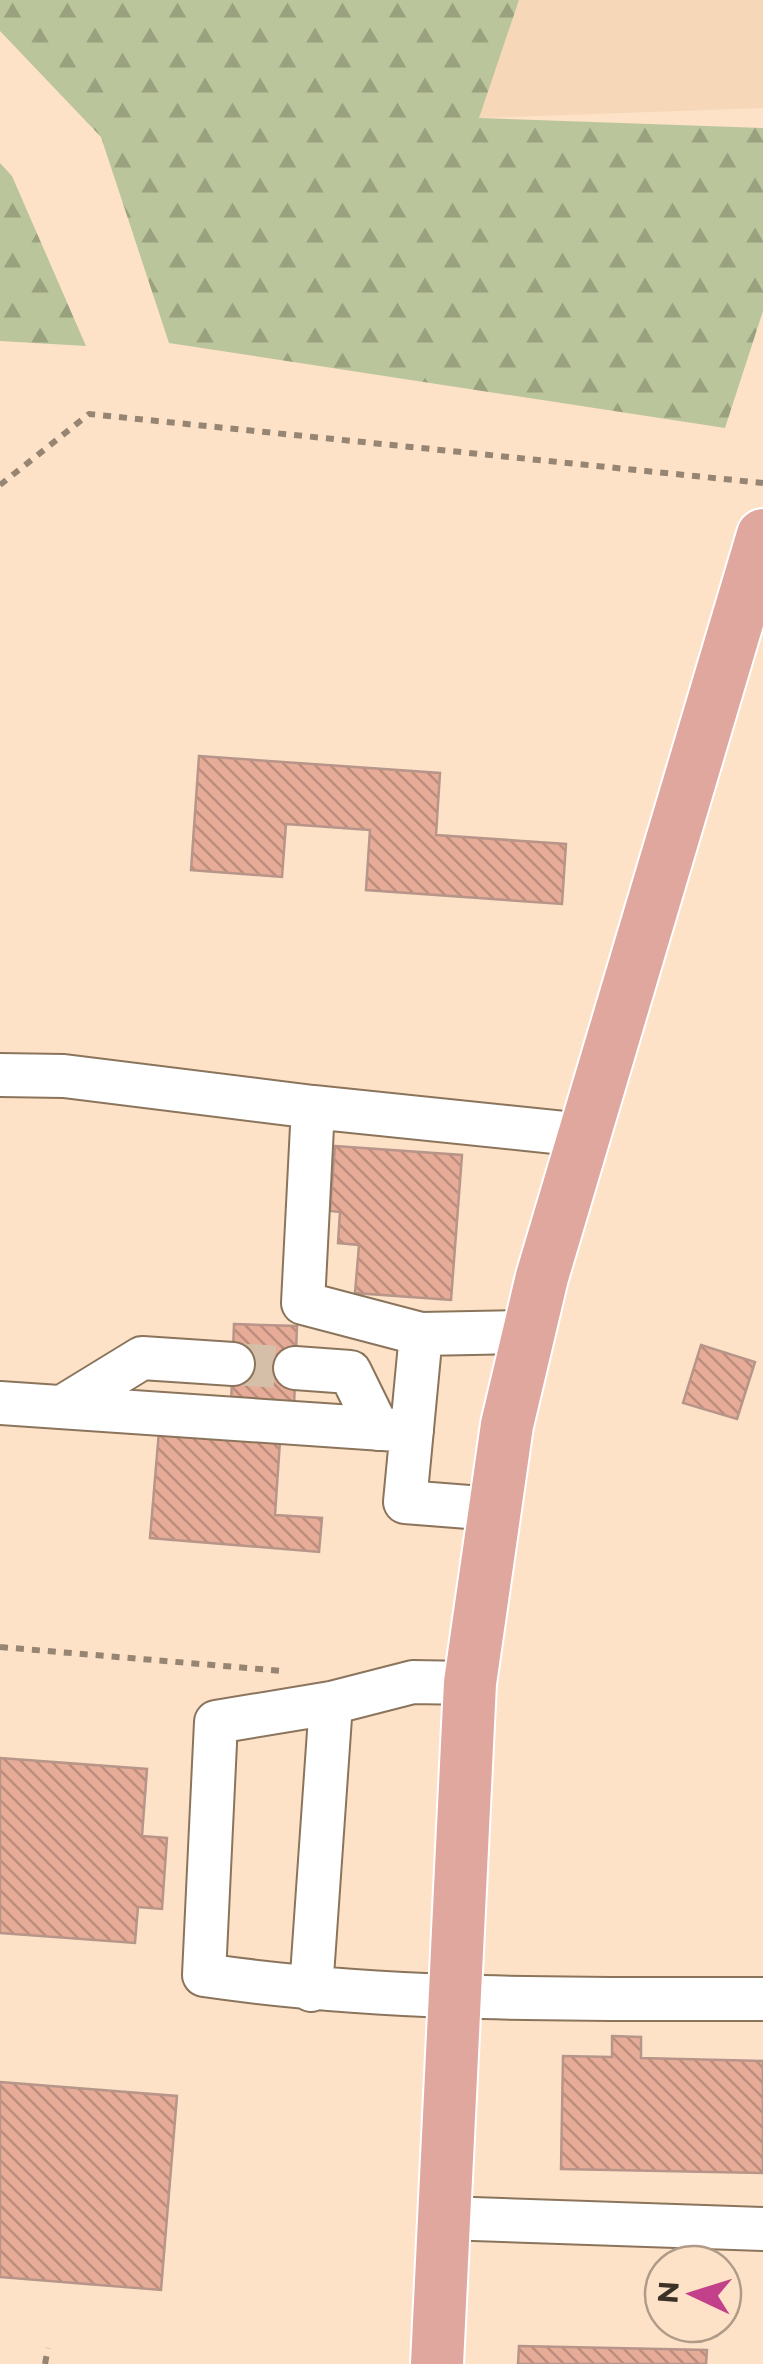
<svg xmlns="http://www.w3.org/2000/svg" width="763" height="2364" font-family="Montserrat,sans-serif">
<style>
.built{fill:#f6d7b7}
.forest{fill:url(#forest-firs)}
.building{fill:url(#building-back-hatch);stroke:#b89589;stroke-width:2.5}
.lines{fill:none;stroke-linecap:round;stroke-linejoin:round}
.minor-tunnel{stroke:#d6bfa8;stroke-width:42;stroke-dasharray:42 21;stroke-linecap:butt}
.minor-casing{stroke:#8b745c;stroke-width:46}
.major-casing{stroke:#fff;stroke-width:56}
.path{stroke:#978574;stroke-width:6;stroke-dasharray:8 8;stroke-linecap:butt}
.minor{stroke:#fff;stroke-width:42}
.major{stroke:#e0a79e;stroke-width:52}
</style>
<defs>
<pattern id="forest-firs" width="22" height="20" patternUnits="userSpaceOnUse" patternTransform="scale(2.5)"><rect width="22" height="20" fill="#bbc59b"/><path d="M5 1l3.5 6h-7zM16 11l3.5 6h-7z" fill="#99a17e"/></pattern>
<pattern id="building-back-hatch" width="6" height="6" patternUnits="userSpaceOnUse" patternTransform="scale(2.5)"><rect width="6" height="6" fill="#e6ac98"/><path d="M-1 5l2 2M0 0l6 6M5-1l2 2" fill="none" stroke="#bc8d7c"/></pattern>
</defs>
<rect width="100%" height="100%" fill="#fde2c8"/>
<path class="built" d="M519 0H763V108L478 118Z"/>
<path class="forest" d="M0 0H519L479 118 763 128V311L725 428 169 343 101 137 0 31Z
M0 163 12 176 86 346 0 341Z"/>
<path class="building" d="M199 756 440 773 436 835 566 844 562 904 366 890 370 830 286 824 282 877 191 870Z
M335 1146 462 1155 451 1300 355 1293 359 1245 338 1243 340 1212 330 1211Z
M234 1324 297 1326 294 1407 231 1405Z
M701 1345 755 1362 737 1419 683 1403Z
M159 1431 280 1441 275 1515 322 1518 319 1552 150 1538Z
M0 1758 147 1769 142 1836 167 1838 162 1909 138 1907 135 1943 0 1933Z
M612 2036 641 2037V2058L763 2061V2173L561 2169 563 2056 612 2057Z
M0 2082 177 2096 161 2290 0 2277Z
M519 2346 707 2350 706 2364H518Z"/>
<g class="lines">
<path class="minor-tunnel" d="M233 1364 295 1368"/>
<g class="minor-casing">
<path id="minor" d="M0 1075 64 1076 313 1107
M421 1334 303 1303 313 1107 583 1135
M295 1368 350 1372 378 1429
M0 1403 412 1431
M62 1407 142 1358 233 1364
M494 1509 405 1502 421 1334 529 1332
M470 1683 413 1682 331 1703 216 1722 204 1975C390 2002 575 1999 763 1999
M311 1990 331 1703
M444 2218 763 2229"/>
</g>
<g class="major-casing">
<path id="major" d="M437 2364 470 1683 507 1425 542 1277 763 535"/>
</g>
<path class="path" d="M0 485 89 414 763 483
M0 1647 283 1671
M45 2364 48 2348"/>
<use href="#minor" class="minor"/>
<use href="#major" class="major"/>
</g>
<g transform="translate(693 2294) rotate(274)"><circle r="48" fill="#fde2c8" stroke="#af9b88" stroke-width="2.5"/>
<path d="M0-8L18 38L0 25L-18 38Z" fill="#c3418a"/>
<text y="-15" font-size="28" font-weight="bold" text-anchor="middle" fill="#3b3127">N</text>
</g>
</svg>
